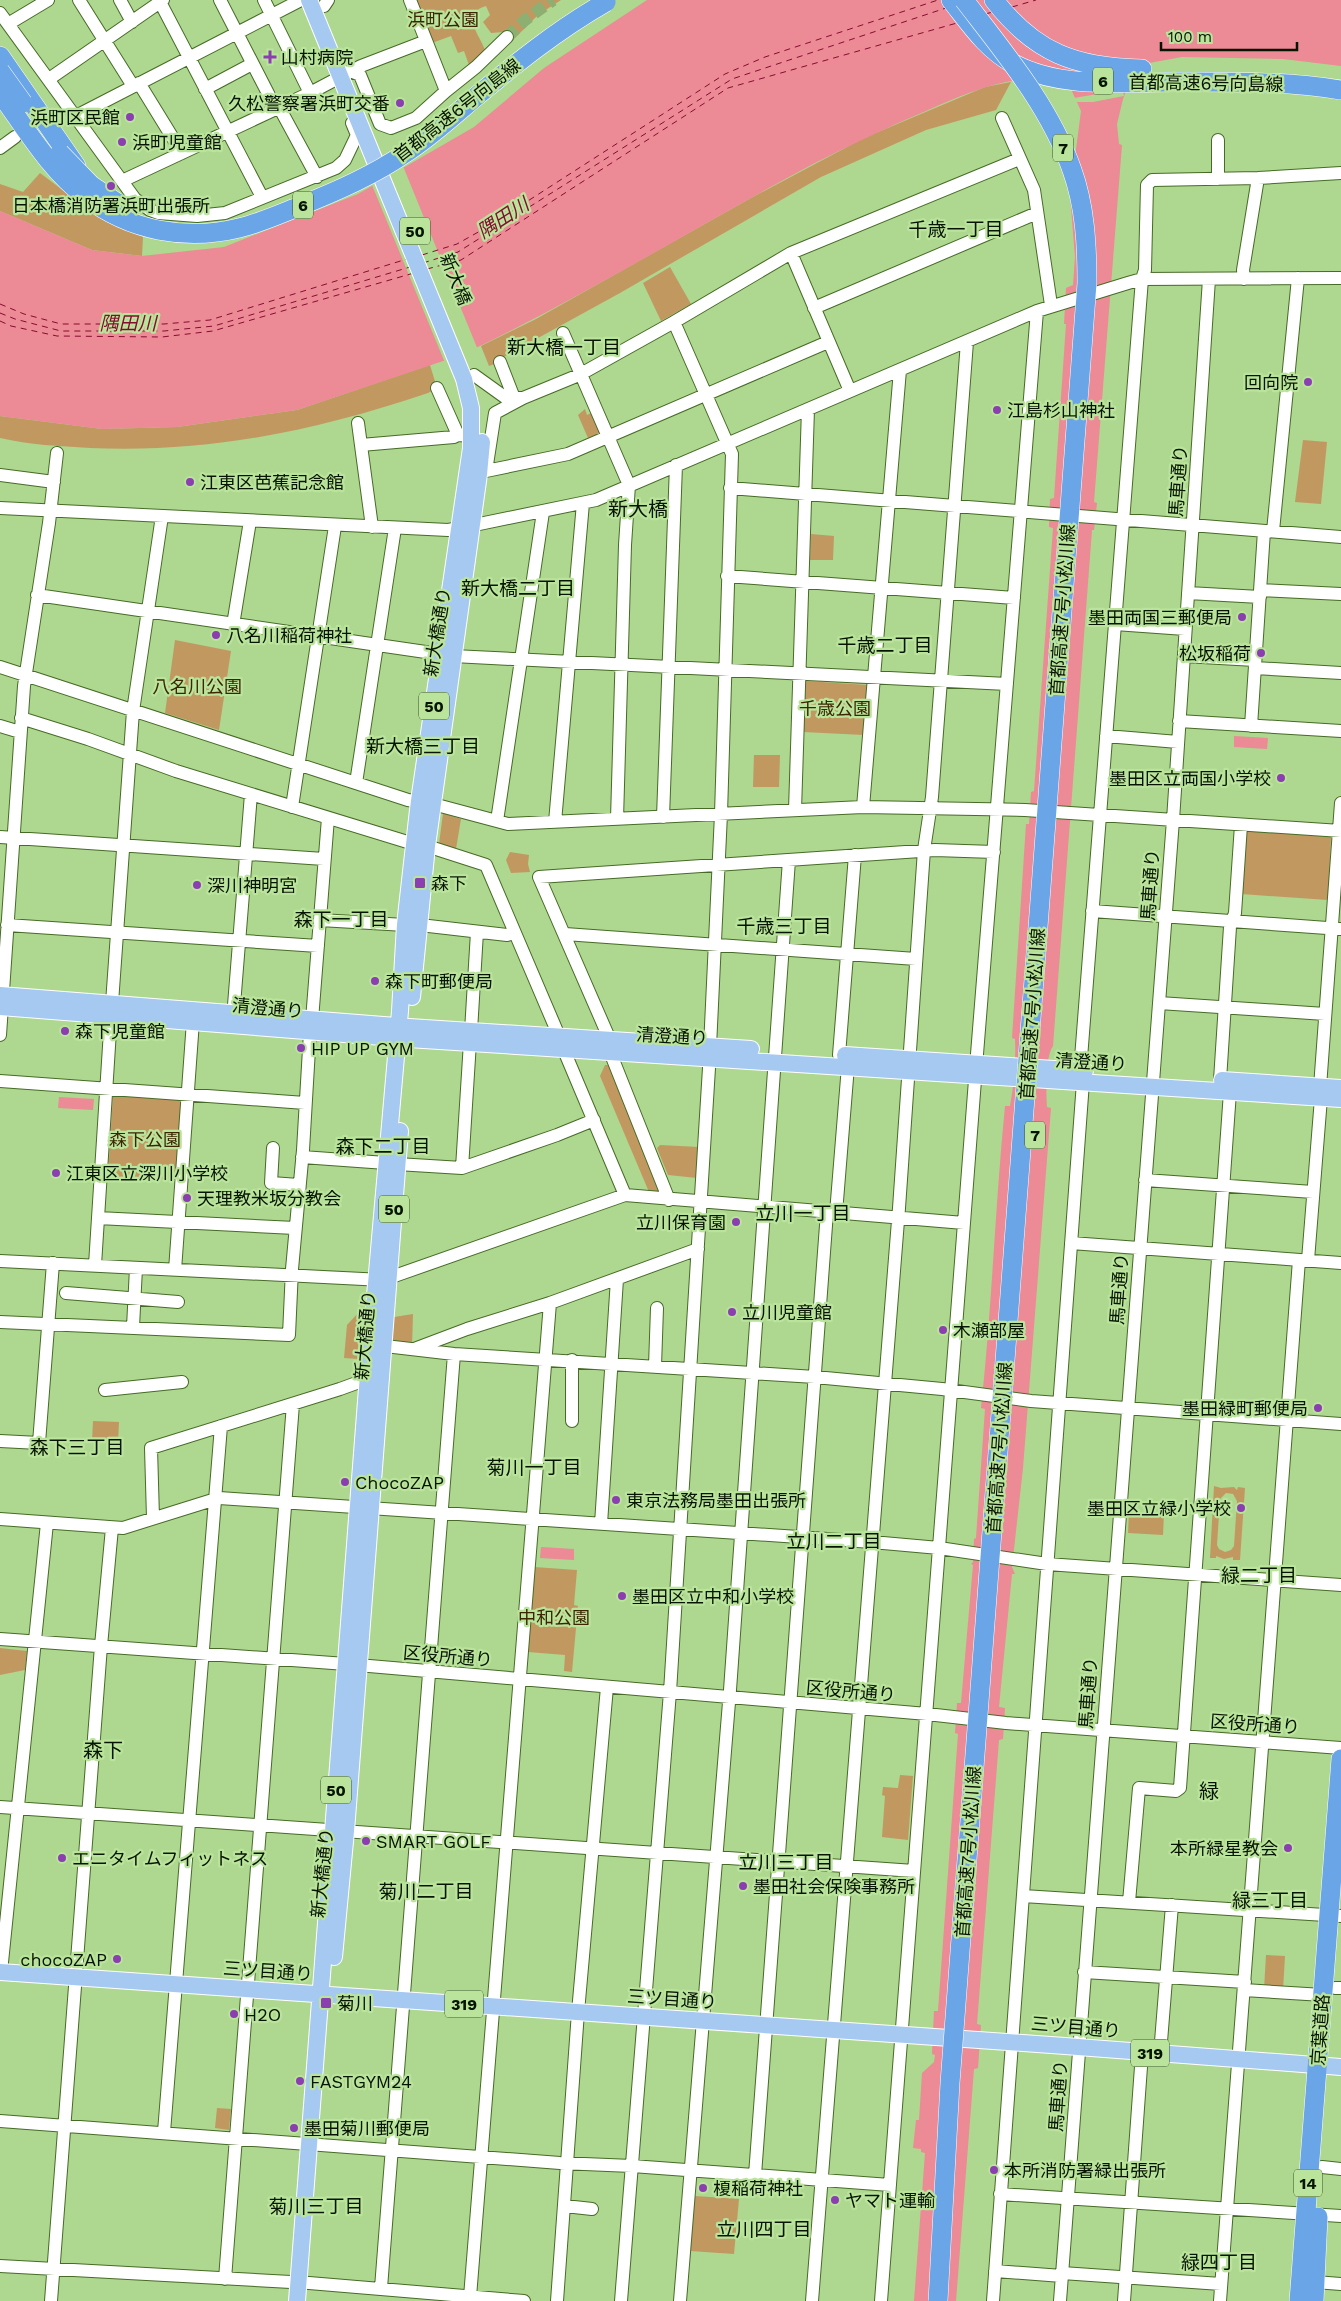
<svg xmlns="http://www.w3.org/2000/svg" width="1341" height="2301" font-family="'Work Sans','Noto Sans JP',sans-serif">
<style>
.green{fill:#c29861;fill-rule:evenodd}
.water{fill:#ec8a95}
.pier{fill:#aed78f}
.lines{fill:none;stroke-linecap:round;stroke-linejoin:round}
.ferry{stroke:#850c2f;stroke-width:1;stroke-dasharray:6 5;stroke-linecap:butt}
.minor-tunnel{stroke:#8db072;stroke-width:12;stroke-dasharray:12 6;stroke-linecap:butt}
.minor-casing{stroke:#466b26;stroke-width:14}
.major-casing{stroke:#fff;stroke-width:18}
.highway-casing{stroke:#fff;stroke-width:20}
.minor{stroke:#fff;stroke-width:12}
.major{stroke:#a6c9f1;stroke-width:16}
.highway{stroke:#6aa5e8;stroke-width:19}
.highway-bridge-casing{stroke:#fff;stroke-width:20;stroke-linecap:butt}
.highway-bridge{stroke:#6aa5e8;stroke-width:19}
.poi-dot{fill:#8a3eaf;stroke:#bae49c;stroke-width:2}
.labels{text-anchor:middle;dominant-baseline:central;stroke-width:4.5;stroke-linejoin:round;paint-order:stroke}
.shield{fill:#bae49c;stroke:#3d532f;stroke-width:1}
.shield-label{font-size:16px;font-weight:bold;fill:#071500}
.park-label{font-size:18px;fill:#3c2500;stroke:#bae49c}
.poi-label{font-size:18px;fill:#071500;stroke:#bae49c;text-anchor:start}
.street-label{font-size:18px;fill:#071500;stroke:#bae49c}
.water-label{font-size:19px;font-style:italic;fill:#850c2f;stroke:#bae49c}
.neighbourhood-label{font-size:19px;fill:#071500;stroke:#bae49c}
.quarter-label{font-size:20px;fill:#071500;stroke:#bae49c}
</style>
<rect width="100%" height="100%" fill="#aed78f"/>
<path class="green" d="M415 0H561L538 15 512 41 503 32 491 33 483 22 490 15 486 6C460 14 479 34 485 50L469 65 464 51 458 53 451 36 432 43Z
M1011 82 996 110 926 130 821 177 620 293 500 359V362L489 366 481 346 536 319 751 198 864 138 985 87Z
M40 173 92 212 143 237 142 256 92 250 0 211V184L23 192Z
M670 267 691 304 661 321 643 283Z
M430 365 437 388 428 393C315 431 210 453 90 448 59 446 30 445 0 438V416L102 429 177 427 297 410Z
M585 409 587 415 593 412 600 433 588 438 578 415Z
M1303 440 1327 442 1321 504 1295 502Z
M811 534 834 536 833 560H810Z
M175 640 231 651 219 730 165 713Z
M806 681 868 685 864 735 803 732Z
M754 755H780L779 787H753Z
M443 813 461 819 456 849 439 844Z
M1244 831 1331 837 1328 900 1241 894Z
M510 852 529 855 528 864 530 872 511 873 506 860Z
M605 1065H611L660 1189 656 1192H649L600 1076Z
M113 1094 179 1099 182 1102 176 1180 108 1176Z
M660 1145 699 1147 697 1178 668 1175 657 1148Z
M359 1312 362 1313 358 1359 344 1358 347 1325Z
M413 1314 412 1347 386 1345 388 1318Z
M93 1421 119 1422 118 1443 92 1442Z
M1214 1486 1221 1488 1234 1487 1237 1490 1238 1487 1245 1488 1240 1560H1233V1557L1224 1559 1216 1556V1558H1210ZM1226 1493 1233 1494 1237 1501 1234 1546 1231 1550 1225 1552 1219 1549 1217 1545 1220 1499Z
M1129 1511 1164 1514 1163 1535 1128 1533Z
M534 1567 577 1570 574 1605 578 1606 572 1672 564 1671 565 1655 528 1652Z
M0 1648 27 1651 25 1670 0 1675Z
M900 1775 913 1776 908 1840 882 1837 885 1796 882 1795 883 1787 898 1788Z
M1266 1955 1285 1956 1283 1990 1264 1989Z
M217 2108 231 2109 229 2130 215 2128Z
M695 2196 739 2199 734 2254 690 2251Z"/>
<path class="water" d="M647 0H1341V66L1283 59 1182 57 1149 63 1126 91 1123 99 1117 124 1119 144 1122 145 1094 502 1097 503 1094 530H1092L1053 1046C1045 1057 1046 1092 1047 1107L1051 1108 1023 1468 1012 1567 1015 1574H1012L999 1707 1005 1708 1003 1739 999 1740 977 2024 981 2025 978 2068 974 2069 956 2301H914L925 2153 921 2152V2149L913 2148 916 2120H919L922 2073 934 2062 935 2055 932 2054 934 2011H938L958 1734 955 1733 957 1703H961L973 1565 971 1564 973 1562 974 1539 976 1538 985 1409 981 1408C992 1308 995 1207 1005 1106H1010C1014 1084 1016 1062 1015 1039L1012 1038 1026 824H1029L1031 792 1034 791 1053 528 1049 527 1050 499 1054 498 1066 324H1064L1066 288 1073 285 1075 257 1070 195 1081 111 1071 89C1057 86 1037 78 1023 79 989 83 957 97 926 111 888 127 850 145 813 164 695 227 582 298 461 355L297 410 177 427 102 429 0 416V211L92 250 142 256 224 247 358 194 474 127 544 68Z
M1234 736 1268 738 1267 749 1234 747Z
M59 1097 94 1099 93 1110 58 1108Z
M541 1547 574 1549V1560L540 1558Z"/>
<path class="pier" d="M1109 92H1123L1124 96 1093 102H1076L1074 98Z
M403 166 478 350 445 363 372 185Z"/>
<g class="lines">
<path class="ferry" d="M1012 7 1036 0
M985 14 993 12
M422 255 457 244 489 226 725 74 765 57 938 0
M423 263 458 252 732 79 946 8
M427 269 461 260 728 88 957 23
M0 304 24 314 61 324H164L210 320 407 259
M0 313 15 319 61 331H164L214 326 410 267
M0 321 11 326 57 336 162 337 213 331 414 273"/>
<path class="minor-tunnel" d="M507 37 525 20 553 0"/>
<g class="minor-casing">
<path id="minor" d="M79 0 133 86
M120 0 132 22
M159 0 262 197
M220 0 276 109
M264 0 310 93
M410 0 446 91
M324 6 328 0
M0 13 135 199 150 210 158 213 197 216 225 213 336 168 345 160 357 135 352 123
M8 24 48 0
M350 71 360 75 380 124 391 128 416 118 446 91 476 67 507 37
M49 79 163 0
M139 83 182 153
M205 89 252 64
M279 107 317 177
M76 116 301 0
M1002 118 1034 190 1051 305
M0 148 15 137
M1218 179V140
M122 181 310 93 361 66 426 41
M791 253 850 391
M1244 279 1243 270 1258 178
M814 308 1037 213
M563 333 629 485 625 545 617 819
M500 362 514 398
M474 375 506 398H521
M437 388 458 435
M358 423 372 527
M361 445 454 437 458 435 472 436
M486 471 568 454 828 342
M484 472 486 471 495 413 523 398 579 375 674 322 791 253 1019 159
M0 475 54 482
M730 488 1341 537
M0 508 448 530 460 528 596 500 1037 311 1128 283 1142 279 1341 278
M1273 531 1298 278
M727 576 1014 598
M1260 590 1341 594
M1188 593 1260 597
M37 595 453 656 1007 684
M1115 624 1185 629
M233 625 250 521
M1184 656 1255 660
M0 667 408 800 433 804 508 824 863 807 1025 810 1341 831
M1255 668 1341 673
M21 718 88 739 176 771 414 844
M1179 721 1341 731
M0 726 20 732
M1251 726 1264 531
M1106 736 1178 742
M356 783 395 528
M292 807 335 526
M863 807 900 370
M795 810 808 409
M663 817 676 465
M497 821 543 512
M555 822 583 503
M0 837 324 859
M427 846 486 865 559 1036
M1092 911 1341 929
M320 920 405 925
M7 925 318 946
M420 925 507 935 514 933
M565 934 916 959
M112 1003 133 711 162 516
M1159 1003 1325 1014
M241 1014 234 1005 251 794
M312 1020 328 818
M471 1031 477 932
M0 1035 24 686 49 523 57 453
M610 1040 539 877 935 850 994 852
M563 1048 625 1195
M610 1052 669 1200
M839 1055 855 855
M1220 1080 1230 927 1235 913 1241 825
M0 1081 305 1103
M1320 1087 1341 803
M273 1148 271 1183 299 1185
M302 1157 386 1163
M397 1164 462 1168 557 1135 594 1120
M462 1168 470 1042
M1145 1180 1313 1192
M836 1213 848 1066
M98 1218 295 1228
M1071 1243 1341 1263
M1308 1260 1321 1098
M0 1261 383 1280 625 1195 964 1223
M95 1265 111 1015
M175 1270 193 1021
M66 1293 178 1302
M0 1322 289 1335 292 1269 303 1150 310 1032
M133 1327 136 1268
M385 1346 454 1354 815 1377 942 1389 1031 1401 1341 1424
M414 1349 467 1329 550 1303 698 1249
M655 1366 657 1308
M105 1390 182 1382
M572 1421V1360
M0 1441 39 1443 53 1263
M153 1518 151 1448 340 1389 362 1381 368 1375
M0 1519 123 1528 219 1498 872 1542 939 1548 1047 1564 1341 1585
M601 1524 617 1279
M0 1639 346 1664 927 1714 1006 1723 1341 1748
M0 1807 914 1871
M1023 1896 1341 1916
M1129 1902 1139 1788 1176 1791 1180 1788 1230 1092
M1 1972 47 1523
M1084 1972 1245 1982
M1335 1988H1341
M1244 1990 1323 1995
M1160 2054 1172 1905
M0 2121 560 2163 632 2166 890 2185
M164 2132 221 1426
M1322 2167 1341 2169
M755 2175 827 1212
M1000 2194 1341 2216
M565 2206 592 2209
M0 2266 309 2283 524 2301
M995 2271 1062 2276
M1062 2273 1221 2284
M225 2279 293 1404
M1315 2282 1341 2284
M381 2288 454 1354
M470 2297 550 1303
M51 2301 101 1646 112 1528
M557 2301 578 2012 607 1687
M621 2301 670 1692 709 1068 721 814 732 454 674 322
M680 2301 730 1690 789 860
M812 2301 899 1208 924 850 932 797 967 342
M881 2301 977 1054 1037 311
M993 2301 1083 1082 1080 1071 1142 279 1145 270 1147 185 1152 180 1258 178 1341 173
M1060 2301 1173 820 1209 279
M1124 2301 1142 2053
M1220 2301 1299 1260"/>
</g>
<g class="major-casing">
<path id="major" d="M0 995 409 1027 751 1049
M412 997 427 846 479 474 482 442
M0 1007 408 1039 1341 1099
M845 1055 1085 1071
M1222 1080 1341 1088
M334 1957 346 1831 400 1131
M0 1972 1065 2046 1341 2067
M297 2301 368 1375 400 1011 405 925 419 801 471 448V408L464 379 309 0"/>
</g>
<g class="highway-casing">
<path id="highway" d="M951 0C970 24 987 50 1014 64 1061 89 1123 82 1175 82 1231 82 1286 81 1341 90
M994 0C1035 53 1076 68 1142 69
M0 56 76 166
M1299 2301 1341 1759
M1314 2301 1318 2217"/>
</g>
<use href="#minor" class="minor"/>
<use href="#major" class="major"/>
<use href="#highway" class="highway"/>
<g class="highway-bridge-casing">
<path id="highway-bridge" d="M0 71 23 103
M0 93C26 129 50 170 86 197 130 231 186 241 239 228 260 223 280 214 300 206 337 191 374 175 407 152 430 137 451 118 472 100 515 64 557 30 606 2
M60 153 91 185 116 202
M938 2301 950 2083 1087 283C1087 245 1085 206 1072 170 1050 107 1004 52 964 0"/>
</g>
<use href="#highway-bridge" class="highway-bridge"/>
</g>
<g class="poi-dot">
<path d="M267.5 49.5h5v5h5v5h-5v5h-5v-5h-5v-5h5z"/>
<circle cx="400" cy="103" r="5"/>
<circle cx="130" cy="117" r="5"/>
<circle cx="122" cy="142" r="5"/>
<circle cx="111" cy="186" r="5"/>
<circle cx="1308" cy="382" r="5"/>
<circle cx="997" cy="410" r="5"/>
<circle cx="190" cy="482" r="5"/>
<circle cx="1242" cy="617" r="5"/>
<circle cx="216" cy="635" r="5"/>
<circle cx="1261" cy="653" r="5"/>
<circle cx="1281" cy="778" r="5"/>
<rect x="414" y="877" width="12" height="12" rx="2.5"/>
<circle cx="197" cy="885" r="5"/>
<circle cx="375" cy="981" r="5"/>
<circle cx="65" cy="1031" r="5"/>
<circle cx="301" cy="1048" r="5"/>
<circle cx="56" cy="1173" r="5"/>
<circle cx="187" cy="1198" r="5"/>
<circle cx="736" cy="1222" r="5"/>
<circle cx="732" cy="1312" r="5"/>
<circle cx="943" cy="1330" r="5"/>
<circle cx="1318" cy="1408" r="5"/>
<circle cx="345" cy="1482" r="5"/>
<circle cx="616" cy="1500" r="5"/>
<circle cx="1241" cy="1508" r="5"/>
<circle cx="622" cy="1596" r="5"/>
<circle cx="366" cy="1841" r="5"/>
<circle cx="1288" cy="1848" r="5"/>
<circle cx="62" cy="1858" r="5"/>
<circle cx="743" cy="1886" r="5"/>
<circle cx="117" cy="1959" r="5"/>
<rect x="320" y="1997" width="12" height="12" rx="2.5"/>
<circle cx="234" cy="2014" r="5"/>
<circle cx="300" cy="2081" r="5"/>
<circle cx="294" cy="2128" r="5"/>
<circle cx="994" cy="2170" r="5"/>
<circle cx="703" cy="2188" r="5"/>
<circle cx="835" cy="2200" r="5"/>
</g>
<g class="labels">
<g class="shield">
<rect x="1093" y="67.5" width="20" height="27" rx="4"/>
<rect x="1053" y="134.5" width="20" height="27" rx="4"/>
<rect x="293" y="191.5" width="20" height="27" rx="4"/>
<rect x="400" y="217.5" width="30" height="27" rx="4"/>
<rect x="419" y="692.5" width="30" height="27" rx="4"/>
<rect x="1025" y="1121.5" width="20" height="27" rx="4"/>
<rect x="379" y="1195.5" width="30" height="27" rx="4"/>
<rect x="321" y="1776.5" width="30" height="27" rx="4"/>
<rect x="445" y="1990.5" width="38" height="27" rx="4"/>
<rect x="1131" y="2039.5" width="38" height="27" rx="4"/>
<rect x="1294" y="2169.5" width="28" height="27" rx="4"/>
</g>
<g class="shield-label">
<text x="1103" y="81">6</text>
<text x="1063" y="148">7</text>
<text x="303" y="205">6</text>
<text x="415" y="231">50</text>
<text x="434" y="706">50</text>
<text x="1035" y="1135">7</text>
<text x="394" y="1209">50</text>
<text x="336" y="1790">50</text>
<text x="464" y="2004">319</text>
<text x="1150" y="2053">319</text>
<text x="1308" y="2183">14</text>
</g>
<g class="park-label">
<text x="443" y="19">浜町公園</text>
<text x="197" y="686">八名川公園</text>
<text x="835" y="708">千歳公園</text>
<text x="145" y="1139">森下公園</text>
<text x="554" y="1617">中和公園</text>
</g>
<g class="poi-label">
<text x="281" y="57">山村病院</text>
<text x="390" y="103" text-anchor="end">久松警察署浜町交番</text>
<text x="120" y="117" text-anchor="end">浜町区民館</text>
<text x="132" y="142">浜町児童館</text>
<text x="111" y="205" text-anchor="middle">日本橋消防署浜町出張所</text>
<text x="1298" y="382" text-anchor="end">回向院</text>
<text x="1007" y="410">江島杉山神社</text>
<text x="200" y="482">江東区芭蕉記念館</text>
<text x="1232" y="617" text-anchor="end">墨田両国三郵便局</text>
<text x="226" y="635">八名川稲荷神社</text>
<text x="1251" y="653" text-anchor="end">松坂稲荷</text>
<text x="1271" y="778" text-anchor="end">墨田区立両国小学校</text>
<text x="431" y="883">森下</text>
<text x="207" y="885">深川神明宮</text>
<text x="385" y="981">森下町郵便局</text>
<text x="75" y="1031">森下児童館</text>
<text x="311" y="1048">HIP UP GYM</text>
<text x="66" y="1173">江東区立深川小学校</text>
<text x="197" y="1198">天理教米坂分教会</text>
<text x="726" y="1222" text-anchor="end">立川保育園</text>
<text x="742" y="1312">立川児童館</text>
<text x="953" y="1330">木瀬部屋</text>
<text x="1308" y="1408" text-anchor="end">墨田緑町郵便局</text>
<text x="355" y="1482">ChocoZAP</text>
<text x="626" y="1500">東京法務局墨田出張所</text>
<text x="1231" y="1508" text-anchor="end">墨田区立緑小学校</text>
<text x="632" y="1596">墨田区立中和小学校</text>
<text x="376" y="1841">SMART GOLF</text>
<text x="1278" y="1848" text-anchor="end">本所緑星教会</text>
<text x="72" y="1858">エニタイムフィットネス</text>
<text x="753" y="1886">墨田社会保険事務所</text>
<text x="107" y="1959" text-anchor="end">chocoZAP</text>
<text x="337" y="2003">菊川</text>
<text x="244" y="2014">H2O</text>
<text x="310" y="2081">FASTGYM24</text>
<text x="304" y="2128">墨田菊川郵便局</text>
<text x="1004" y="2170">本所消防署緑出張所</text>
<text x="713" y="2188">榎稲荷神社</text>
<text x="845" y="2200">ヤマト運輸</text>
</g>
<g class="street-label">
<text transform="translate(1206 83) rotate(1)">首都高速6号向島線</text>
<text transform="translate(457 110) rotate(-38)">首都高速6号向島線</text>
<text transform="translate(456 279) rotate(68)">新大橋</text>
<text transform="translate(1178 481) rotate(-86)">馬車通り</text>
<text transform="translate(1062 610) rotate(-86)">首都高速7号小松川線</text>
<text transform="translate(437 632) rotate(-81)">新大橋通り</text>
<text transform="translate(1150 885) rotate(-86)">馬車通り</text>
<text transform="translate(268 1008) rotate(5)">清澄通り</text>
<text transform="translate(1032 1014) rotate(-86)">首都高速7号小松川線</text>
<text transform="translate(672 1036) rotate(3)">清澄通り</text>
<text transform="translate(1091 1062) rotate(3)">清澄通り</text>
<text transform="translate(1119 1289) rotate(-86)">馬車通り</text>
<text transform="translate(365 1335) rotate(-85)">新大橋通り</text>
<text transform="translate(999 1448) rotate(-86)">首都高速7号小松川線</text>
<text transform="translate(448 1656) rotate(5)">区役所通り</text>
<text transform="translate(851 1691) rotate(5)">区役所通り</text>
<text transform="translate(1088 1693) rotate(-86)">馬車通り</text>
<text transform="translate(1255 1724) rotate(4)">区役所通り</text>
<text transform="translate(968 1852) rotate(-86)">首都高速7号小松川線</text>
<text transform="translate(322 1873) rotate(-84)">新大橋通り</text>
<text transform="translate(268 1971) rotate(4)">三ツ目通り</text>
<text transform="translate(672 1999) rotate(4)">三ツ目通り</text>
<text transform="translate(1076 2027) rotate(5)">三ツ目通り</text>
<text transform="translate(1320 2030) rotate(-86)">京葉道路</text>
<text transform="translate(1058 2096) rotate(-86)">馬車通り</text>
</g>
<g class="water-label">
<text transform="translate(503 218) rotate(-33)">隅田川</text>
<text x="128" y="323">隅田川</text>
</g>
<g class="neighbourhood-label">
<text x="956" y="229">千歳一丁目</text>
<text x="564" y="347">新大橋一丁目</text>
<text x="518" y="588">新大橋二丁目</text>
<text x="885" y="645">千歳二丁目</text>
<text x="423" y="746">新大橋三丁目</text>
<text x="341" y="919">森下一丁目</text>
<text x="784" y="926">千歳三丁目</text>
<text x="383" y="1146">森下二丁目</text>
<text x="803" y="1213">立川一丁目</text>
<text x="77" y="1447">森下三丁目</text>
<text x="534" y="1467">菊川一丁目</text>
<text x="834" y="1541">立川二丁目</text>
<text x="1259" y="1575">緑二丁目</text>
<text x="786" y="1862">立川三丁目</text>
<text x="426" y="1891">菊川二丁目</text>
<text x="1270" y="1900">緑三丁目</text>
<text x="316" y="2206">菊川三丁目</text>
<text x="764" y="2229">立川四丁目</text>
<text x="1219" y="2262">緑四丁目</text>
</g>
<g class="quarter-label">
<text x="638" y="509">新大橋</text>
<text x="103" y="1750">森下</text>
<text x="1209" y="1791">緑</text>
</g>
</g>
<path d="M1161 42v8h136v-8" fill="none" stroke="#071500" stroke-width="2.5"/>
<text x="1168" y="42" font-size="15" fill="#071500" stroke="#bae49c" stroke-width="4" paint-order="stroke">100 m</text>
</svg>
